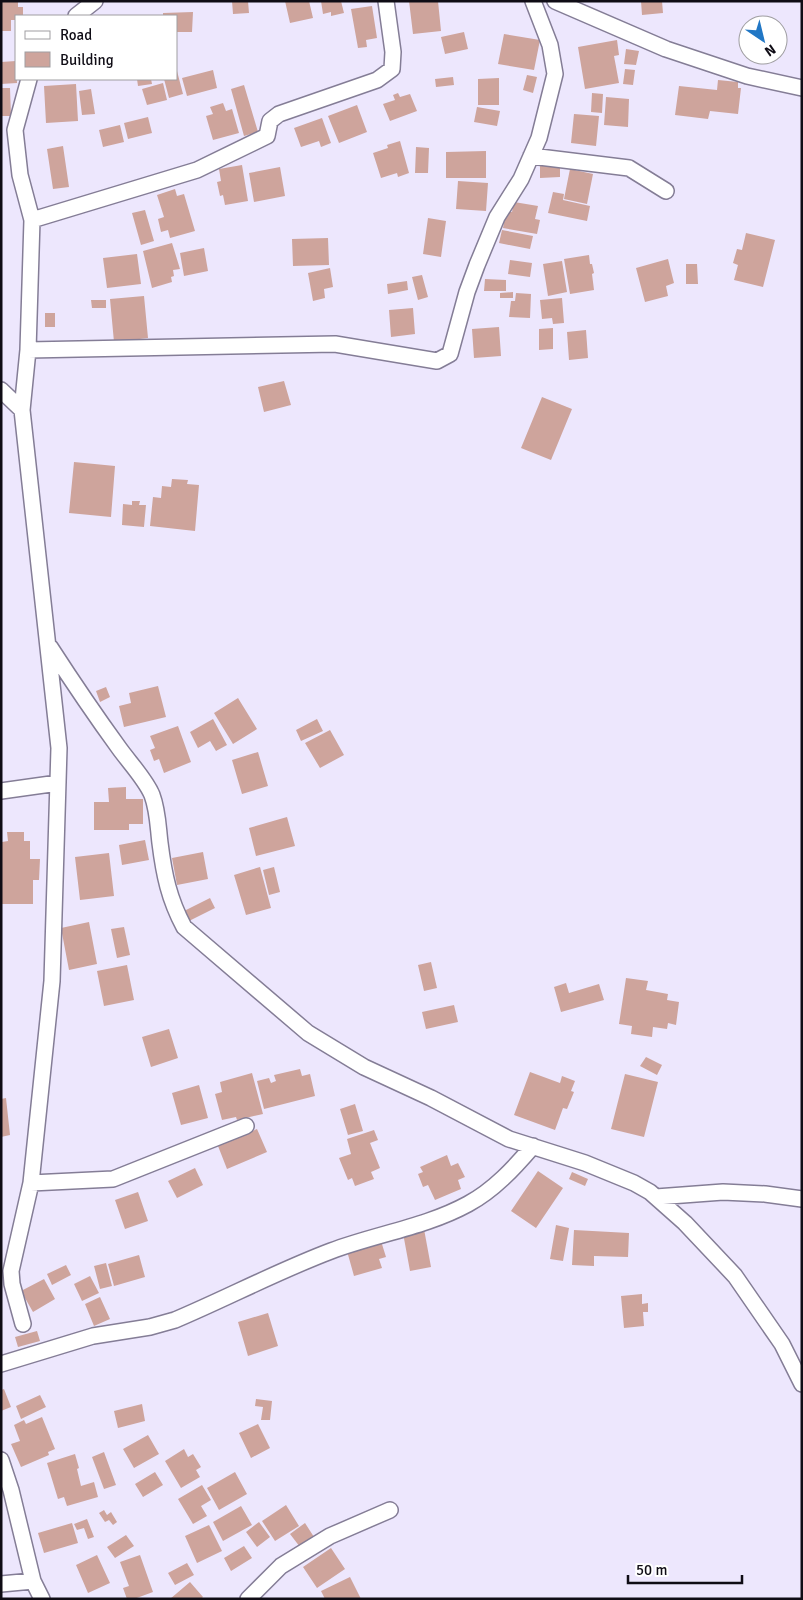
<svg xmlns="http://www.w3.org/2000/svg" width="803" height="1600" font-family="Signika,sans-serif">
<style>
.building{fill:#cea49c}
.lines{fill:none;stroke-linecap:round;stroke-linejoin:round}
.minor-casing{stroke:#847d96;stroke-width:18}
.minor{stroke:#fff;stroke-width:15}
</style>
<rect width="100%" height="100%" fill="#ede7fd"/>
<path class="building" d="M1 1H18V7H23V16H16V20H11V31H1Z
M232 1H248L249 13 233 14Z
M285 1H309L313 18 290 23Z
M321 1H341L344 13 331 16V12L323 14Z
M409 1H438L441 31 413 34Z
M641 1H662L663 13 642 15Z
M372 6 377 38 366 40 367 47 358 48 351 9Z
M193 12 192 32H176V16H163V13Z
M464 32 468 49 445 54 441 37Z
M504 34 540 40 534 70 498 64Z
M617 40 619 55 614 56 619 83 585 89 578 47Z
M626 49 639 51 636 65 624 64Z
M16 61 17 83 1 84V62Z
M625 69 635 70 633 85 623 84Z
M213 70 217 88 187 96 182 78Z
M177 71 183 94 169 98 164 79H176Z
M527 75 537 77 533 93 523 90Z
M453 77 454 85 436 87 435 79Z
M499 78V105H478V79Z
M137 79H151L152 84 138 86Z
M718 80 738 82V88H741L738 114 710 111 708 119 675 115 679 86 717 90Z
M163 83 167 100 147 105 142 89Z
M76 84 78 121 46 123 44 86Z
M244 85 258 132 244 136 231 89Z
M1 88H10L11 116H1Z
M91 89 95 114 82 115 79 91Z
M398 93 400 97 410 94 417 111 390 121 383 104 395 100 393 95Z
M592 93 603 94 602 113 591 112Z
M606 97 629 99 628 127 604 125Z
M223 103 226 111 232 109 239 133 213 140 206 116 213 114 210 107Z
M357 105 367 132 339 143 328 116Z
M477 107 500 111 497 126 474 122Z
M574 114 599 116 596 146 571 143Z
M148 117 152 133 128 139 124 123Z
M322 118 331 143 321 147 319 141 301 147 294 128Z
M120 125 124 142 103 147 99 130Z
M400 141 409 173 398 177 397 173 381 178 373 153 388 148 387 145Z
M63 146 69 187 53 189 47 149Z
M416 147 429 148 428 173H415Z
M486 151V178H446V152Z
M560 164V177L540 178V165Z
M242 165 248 201 225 205 223 195 220 196 217 182 221 181 219 169Z
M280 167 285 196 254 202 249 173Z
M570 169 593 174 587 204 564 199Z
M458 181 488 183 486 211 456 209Z
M175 189 177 196 184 194 195 231 170 238 168 230 161 232 158 219 164 217 157 195Z
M553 192 564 194 563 200 590 206 587 221 548 213Z
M514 202 538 206 535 219 540 220 537 234 503 228 506 211 512 212Z
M145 210 154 241 141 245 132 213Z
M428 218 446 221 441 257 423 254Z
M502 230 533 236 530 249 499 243Z
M746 233 775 240 763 287 734 280 738 265 733 263 737 249 742 250Z
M328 238 329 265 293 266 292 239Z
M172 243 180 269 173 270 174 276 171 277 172 282 152 288 143 251Z
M204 248 208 271 184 276 180 253Z
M137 254 141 284 107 288 103 258Z
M589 255 590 264H592L594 273 592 274 594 290 570 294 564 259Z
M668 259 674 283 666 286 668 296 645 302 636 268Z
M510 260 532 263 530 277 508 274Z
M562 261 567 292 548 296 543 264Z
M686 264H697L698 284H686Z
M330 268 333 287 324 289 325 298 313 301 308 273Z
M422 275 428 297 418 300 412 277Z
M485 279 506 280V291H484Z
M407 281 408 290 388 294 387 284Z
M513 292V298H500V293Z
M516 293 531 294 530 318 509 317 511 301H515Z
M144 296 148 338 114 342 110 299Z
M562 298 564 323 553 324 552 318 542 319 540 300Z
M91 300H106V308H92Z
M413 308 415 334 391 337 389 310Z
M45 313H55V327H45Z
M499 327 501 356 474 358 472 329Z
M553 328V349L539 350V329Z
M586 330 588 358 569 360 567 332Z
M284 381 291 405 264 412 258 387Z
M542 397 572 409 551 460 521 448Z
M74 462 115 466 111 517 69 513Z
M172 479 188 480 187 484 199 485 195 531 150 526 153 497 161 498 162 486 171 487Z
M132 501H140L139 505H146L144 527 122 525 123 504 132 505Z
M158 686 166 717 124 727 119 706 131 703 129 693Z
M106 687 110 697 100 702 96 691Z
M238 698 257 729 233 744 214 713Z
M213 719 227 745 216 751 210 741 198 748 190 732Z
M317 719 323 731 301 741 296 730Z
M178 726 191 762 164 773 159 759 154 761 150 750 155 748 150 736Z
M330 730 344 755 320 768 305 743Z
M258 752 268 786 242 794 232 760Z
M126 787V799H143V824H129V830H94V802H109L108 788Z
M287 817 295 846 256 856 249 828Z
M7 832H24V841H30V859H40L39 880H33V904H1L2 842 8 841Z
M145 840 149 860 122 865 119 845Z
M203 852 208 879 177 885 172 858Z
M109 853 114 896 80 900 75 857Z
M260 867 271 908 246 915 234 875Z
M274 867 280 892 269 895 263 870Z
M210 898 215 908 189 921 184 911Z
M89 922 97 964 69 970 61 928Z
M124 927 130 955 117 958 111 929Z
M431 962 437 988 424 991 418 965Z
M127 965 134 1000 104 1006 97 971Z
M626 978 648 981 646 990 668 994 667 1000 679 1002 676 1025 668 1023 667 1029 653 1027 652 1037 631 1034 632 1026 619 1024Z
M566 983 569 993 599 984 604 1000 561 1012 554 987Z
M454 1005 458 1022 426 1029 422 1012Z
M169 1029 178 1058 151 1067 142 1037Z
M646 1057 662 1065 657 1075 640 1066Z
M300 1069 302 1076 310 1074 315 1096 264 1109 257 1081 269 1078 271 1083 276 1081 274 1075Z
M530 1072 560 1083 562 1076 575 1081 571 1091 574 1092 567 1109 563 1108 555 1130 514 1115Z
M252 1073 263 1114 237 1120 236 1117 222 1120 215 1094 222 1092 220 1082Z
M625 1074 658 1082 644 1137 611 1129Z
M199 1085 208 1118 181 1125 172 1093Z
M6 1098 10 1135 1 1137V1099Z
M355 1104 363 1131 348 1135 340 1109Z
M257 1129 267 1152 227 1169 218 1146Z
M374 1130 378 1140 370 1143 380 1168 371 1172 374 1179 355 1186 352 1178 348 1180 339 1158 351 1154 347 1139Z
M447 1155 451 1166 458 1163 465 1177 458 1180 461 1189 435 1200 428 1185 423 1187 418 1174 423 1172 420 1167Z
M195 1168 203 1185 177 1198 168 1181Z
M538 1171 563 1188 536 1228 511 1211Z
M572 1172 588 1179 585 1186 569 1179Z
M138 1192 148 1221 125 1229 115 1200Z
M556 1225 569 1228 563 1261 550 1259Z
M424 1229 431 1267 410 1271 403 1233Z
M574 1230 629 1233 628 1257 594 1256V1266L572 1265Z
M381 1241 386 1257 379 1259 382 1268 354 1276 347 1251Z
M139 1255 145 1277 114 1286 108 1264Z
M106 1263 112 1286 100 1289 94 1266Z
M66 1265 71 1275 52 1285 47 1274Z
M90 1276 99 1293 82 1301 74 1284Z
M44 1279 55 1299 33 1312 21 1291Z
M642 1294V1304L648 1303V1312H643L644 1326 624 1328 621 1296Z
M100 1297 110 1319 94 1326 85 1304Z
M268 1313 278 1346 248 1356 238 1322Z
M37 1331 40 1341 18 1347 15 1337Z
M4 1389 11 1407 1 1411V1390Z
M40 1395 46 1407 21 1419 16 1406Z
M256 1399 272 1401 270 1420H261L263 1407 255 1406Z
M142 1404 145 1421 118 1428 114 1411Z
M42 1417 55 1449 48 1452 49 1455 21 1467 11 1444 20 1441 14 1425 24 1420 26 1424Z
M258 1424 270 1448 251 1458 239 1433Z
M148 1435 159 1454 134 1468 123 1449Z
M184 1449 188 1457 193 1454 201 1467 196 1470 200 1477 181 1488 165 1461Z
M104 1452 116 1485 104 1489 92 1457Z
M75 1454 79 1468 77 1469 81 1486 94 1482 98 1497 67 1506 64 1497 58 1499 47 1463Z
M155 1472 163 1485 143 1497 135 1484Z
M235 1472 247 1494 219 1510 207 1488Z
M202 1485 211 1500 201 1506 207 1516 193 1524 178 1499Z
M286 1505 299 1526 275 1541 262 1521Z
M241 1506 252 1525 223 1541 213 1522Z
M104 1510 107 1515 111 1512 117 1522 113 1525 109 1520 105 1522 99 1513Z
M87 1519 94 1537 88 1539 84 1528 77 1530 74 1524Z
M259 1522 270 1537 257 1547 246 1532Z
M72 1523 78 1543 44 1553 38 1533Z
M305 1523 314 1537 300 1547 290 1534Z
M209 1525 222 1551 197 1563 185 1536Z
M126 1535 134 1546 115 1558 107 1547Z
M244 1546 252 1558 231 1571 224 1558Z
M331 1548 345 1569 317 1588 303 1567Z
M97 1555 110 1583 88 1593 76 1565Z
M140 1555 153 1592 134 1599H127L123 1588 129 1586 120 1562Z
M187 1563 194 1575 175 1585 168 1573Z
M350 1577 361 1599H325L321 1591Z
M190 1582 203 1597 201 1599H170Z"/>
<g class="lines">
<g class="minor-casing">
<path id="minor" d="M555 1 666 49 747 76 802 88
M76 16 95 1
M29 79 15 130 20 175 32 220 28 350 22 410 59 748 52 981 31 1183 113 1179 246 1126
M531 156 629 168 666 191
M32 220 197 170 267 136 270 121 279 114 377 80 392 69 393 52 386 1
M28 350 335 344 437 361 450 354 467 292 477 265 497 217 521 179 539 138 555 74 550 45 533 1
M1 390 22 410
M50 647C72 681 95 715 119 748 129 762 146 780 152 795 158 811 158 827 160 843 164 875 169 899 184 927L308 1033 364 1067 431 1098 509 1139 585 1163 634 1183 650 1192 685 1223 735 1276 782 1344 802 1384
M1 791 58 783
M656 1197 723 1192 765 1194 802 1199
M23 1324 12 1284 11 1271 31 1183
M1 1364 93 1336 150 1327 175 1320C227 1298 278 1271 331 1251 376 1234 426 1227 468 1204 494 1190 514 1168 533 1146
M1 1460 11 1490 33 1581 42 1599
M1 1584 33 1581
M248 1599 281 1566 330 1536 390 1510"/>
</g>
<use href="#minor" class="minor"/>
</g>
<rect width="803" height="1600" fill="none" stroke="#0f0c15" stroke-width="5"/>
<rect x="15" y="15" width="162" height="65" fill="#ffffff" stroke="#9f9ea1"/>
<rect x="25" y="31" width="25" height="8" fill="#ffffff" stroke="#9f9ea1"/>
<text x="60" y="40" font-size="15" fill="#0f0c15">Road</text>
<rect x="25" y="52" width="25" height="15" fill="#cea49c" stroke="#9f9ea1"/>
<text x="60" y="65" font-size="15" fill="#0f0c15">Building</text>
<g transform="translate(763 40) rotate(145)"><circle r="24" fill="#ffffff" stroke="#9f9ea1"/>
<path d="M0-4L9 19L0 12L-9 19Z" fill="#2177c5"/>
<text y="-8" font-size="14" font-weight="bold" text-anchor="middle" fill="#0f0c15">N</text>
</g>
<path d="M628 1575v8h114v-8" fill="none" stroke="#0f0c15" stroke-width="2.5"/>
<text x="636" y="1575" font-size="15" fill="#0f0c15" stroke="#ffffff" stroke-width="4" paint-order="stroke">50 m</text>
</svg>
